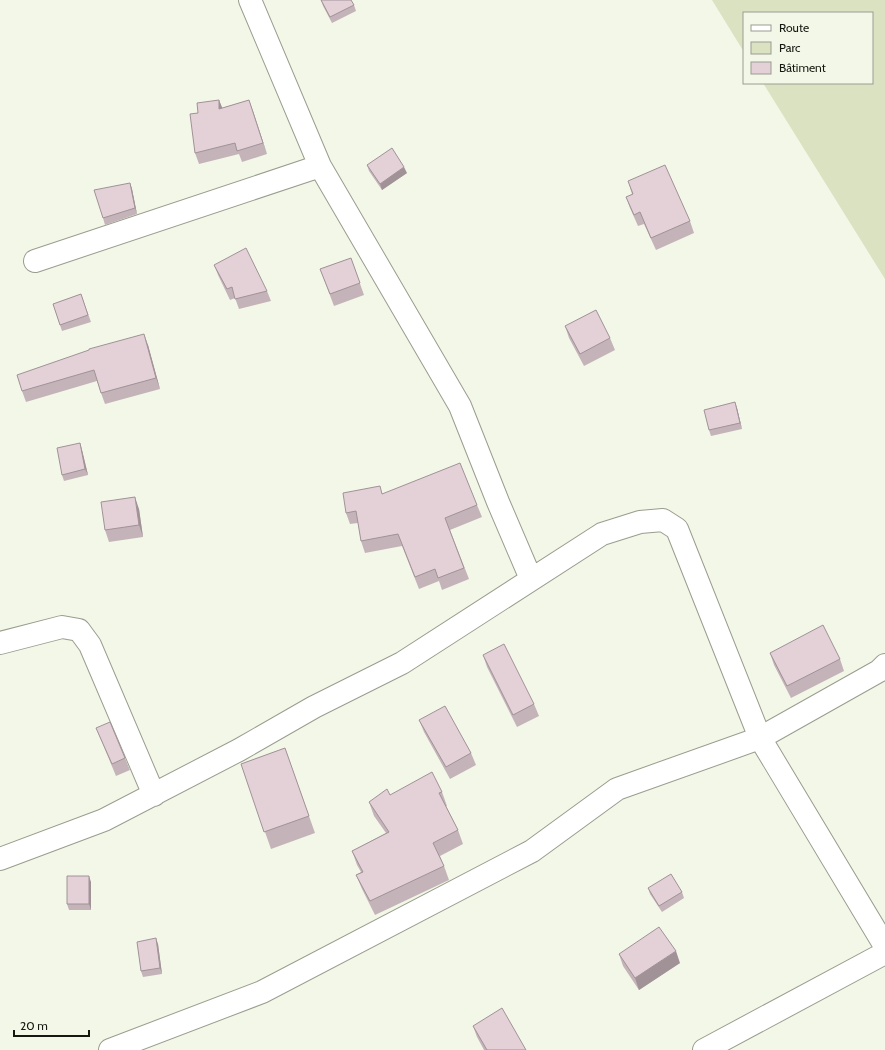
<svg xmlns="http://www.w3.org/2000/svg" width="885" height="1050" font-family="Cabin,sans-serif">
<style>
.green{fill:#dae2c2}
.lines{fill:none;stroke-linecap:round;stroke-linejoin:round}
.minor-casing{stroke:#999d8e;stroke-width:24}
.minor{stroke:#fff;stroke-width:22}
.wall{fill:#c4b4ba}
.shaded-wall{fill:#a09297}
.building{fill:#e4d1d8;stroke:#a09297}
</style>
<rect width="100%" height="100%" fill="#f3f7e7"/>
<path class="green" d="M712 0H885V279L763 83H872V13H744V52Z"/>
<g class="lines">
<g class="minor-casing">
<path id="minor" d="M250 0 320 166 460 406 498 502 531 579
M35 261 320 166
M0 643 62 627 79 630 90 645 154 795
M0 859 104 820 239 750 314 707 402 663 602 534 640 522 663 520 677 529 760 738 885 946
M110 1050 262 992 532 851 617 789 760 738 879 671 885 665
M704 1050 885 953"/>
</g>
<use href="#minor" class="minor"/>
</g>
<path class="wall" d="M321 0 354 5 356 11 332 23 323 6Z
M219 100 222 108 249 100 267 154 242 162 239 154 199 164 195 153 198 113Z
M367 165 407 173 382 190 369 171Z
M628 181 690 221 694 233 656 250 644 224 638 226 630 208 626 197 632 194Z
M130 183 132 189 137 214 105 225 103 218Z
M351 258 364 295 334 306 320 269Z
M214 265 267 291 271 301 239 309 235 298 230 300 218 275Z
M81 294 91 322 62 331 53 304Z
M565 326 610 338 615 350 584 366 569 338Z
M148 345 160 389 105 404 101 393 97 381 26 402 22 391Z
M735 402 737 408 742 429 711 436 709 430Z
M80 443 82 450 88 475 64 481 62 475Z
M383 494 477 505 482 517 450 530 469 579 442 590 439 581 419 589 402 546 365 553 361 541 358 523 350 524 346 513Z
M139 509 143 537 109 542 105 530Z
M770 653 840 659 844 671 791 698 774 665Z
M483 655 534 704 539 716 517 727 487 667Z
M419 720 471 753 476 765 450 779 424 732Z
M96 728 125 758 130 770 116 776Z
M285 748 315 833 271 849 241 764Z
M442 792 447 806H446L458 830 463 844 440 856 444 866 449 880 375 915 362 889 356 875 361 872 357 865 352 851 386 833 374 816 369 802Z
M91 882V910H69L67 904Z
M648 888 682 892 684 898 662 912 650 894Z
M158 944 162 974 143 977 141 971Z
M619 954 680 963 639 990 623 966Z
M473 1026 526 1050H484L477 1037Z"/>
<path class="shaded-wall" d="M219 100 224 112 219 109Z
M249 100 253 111 267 154 263 143Z
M404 167 407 173 382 190 380 184Z
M130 183 132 189 137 214 135 208Z
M144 334 148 345 160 389 156 378Z
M735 402 737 408 742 429 740 423Z
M80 443 82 450 88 475 85 469Z
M135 497 139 509 143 537 139 525Z
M89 876 91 882V910L89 904Z
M156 938 158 944 162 974 160 968Z
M676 951 680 963 639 990 635 978Z"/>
<path class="building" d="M321 0H351L354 5 330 17Z
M219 100V109L249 100 263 143 237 151 235 143 195 153 190 114 198 113 197 103Z
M392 148 404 167 380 184 367 165Z
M665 165 690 221 651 238 640 212 634 215 626 197 633 194 628 181Z
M130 183 135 208 103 218 94 190Z
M246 248 267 291 235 299 232 287 227 289 214 265Z
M351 258 360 283 330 294 320 269Z
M81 294 88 315 60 325 53 304Z
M596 310 610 338 580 354 565 326Z
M144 334 156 378 101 393 94 370 22 391 17 375 89 350V349Z
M735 402 740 423 709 430 704 410Z
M80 443 85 469 62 475 57 448Z
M460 463 477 505 445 518 464 568 438 578 435 569 415 577 398 534 361 541 356 511 346 513 343 493 380 486 382 494Z
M135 497 139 525 105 530 101 502Z
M823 625 840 659 787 686 770 653Z
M504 644 534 704 513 715 483 655Z
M445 706 471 753 446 767 419 720Z
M110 722 125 758 112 764 96 728Z
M285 748 309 816 264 832 241 764Z
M432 772 442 792 439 793 458 830 433 843 444 866 370 901 356 875 363 872 352 851 389 832 369 802 387 789 390 795Z
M671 874 682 892 659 906 648 888Z
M67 876H89V904H67Z
M659 927 676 951 635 978 619 954Z
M156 938 160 968 141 971 137 942Z
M502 1008 526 1050H487L473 1026Z"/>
<rect x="743" y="12" width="130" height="72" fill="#f3f7e7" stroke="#9a9d91"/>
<rect x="751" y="25" width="20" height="6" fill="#ffffff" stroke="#9a9d91"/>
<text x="779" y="32" font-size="12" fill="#151711">Route</text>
<rect x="751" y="42" width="20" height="12" fill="#dae2c2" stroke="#9a9d91"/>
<text x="779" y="52" font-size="12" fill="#151711">Parc</text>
<rect x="751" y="62" width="20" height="12" fill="#e4d1d8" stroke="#9a9d91"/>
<text x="779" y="72" font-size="12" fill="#151711">Bâtiment</text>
<path d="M14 1030v6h75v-6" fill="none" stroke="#151711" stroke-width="2"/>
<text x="20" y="1030" font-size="12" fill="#151711" stroke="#f3f7e7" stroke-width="3" paint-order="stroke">20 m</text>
</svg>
